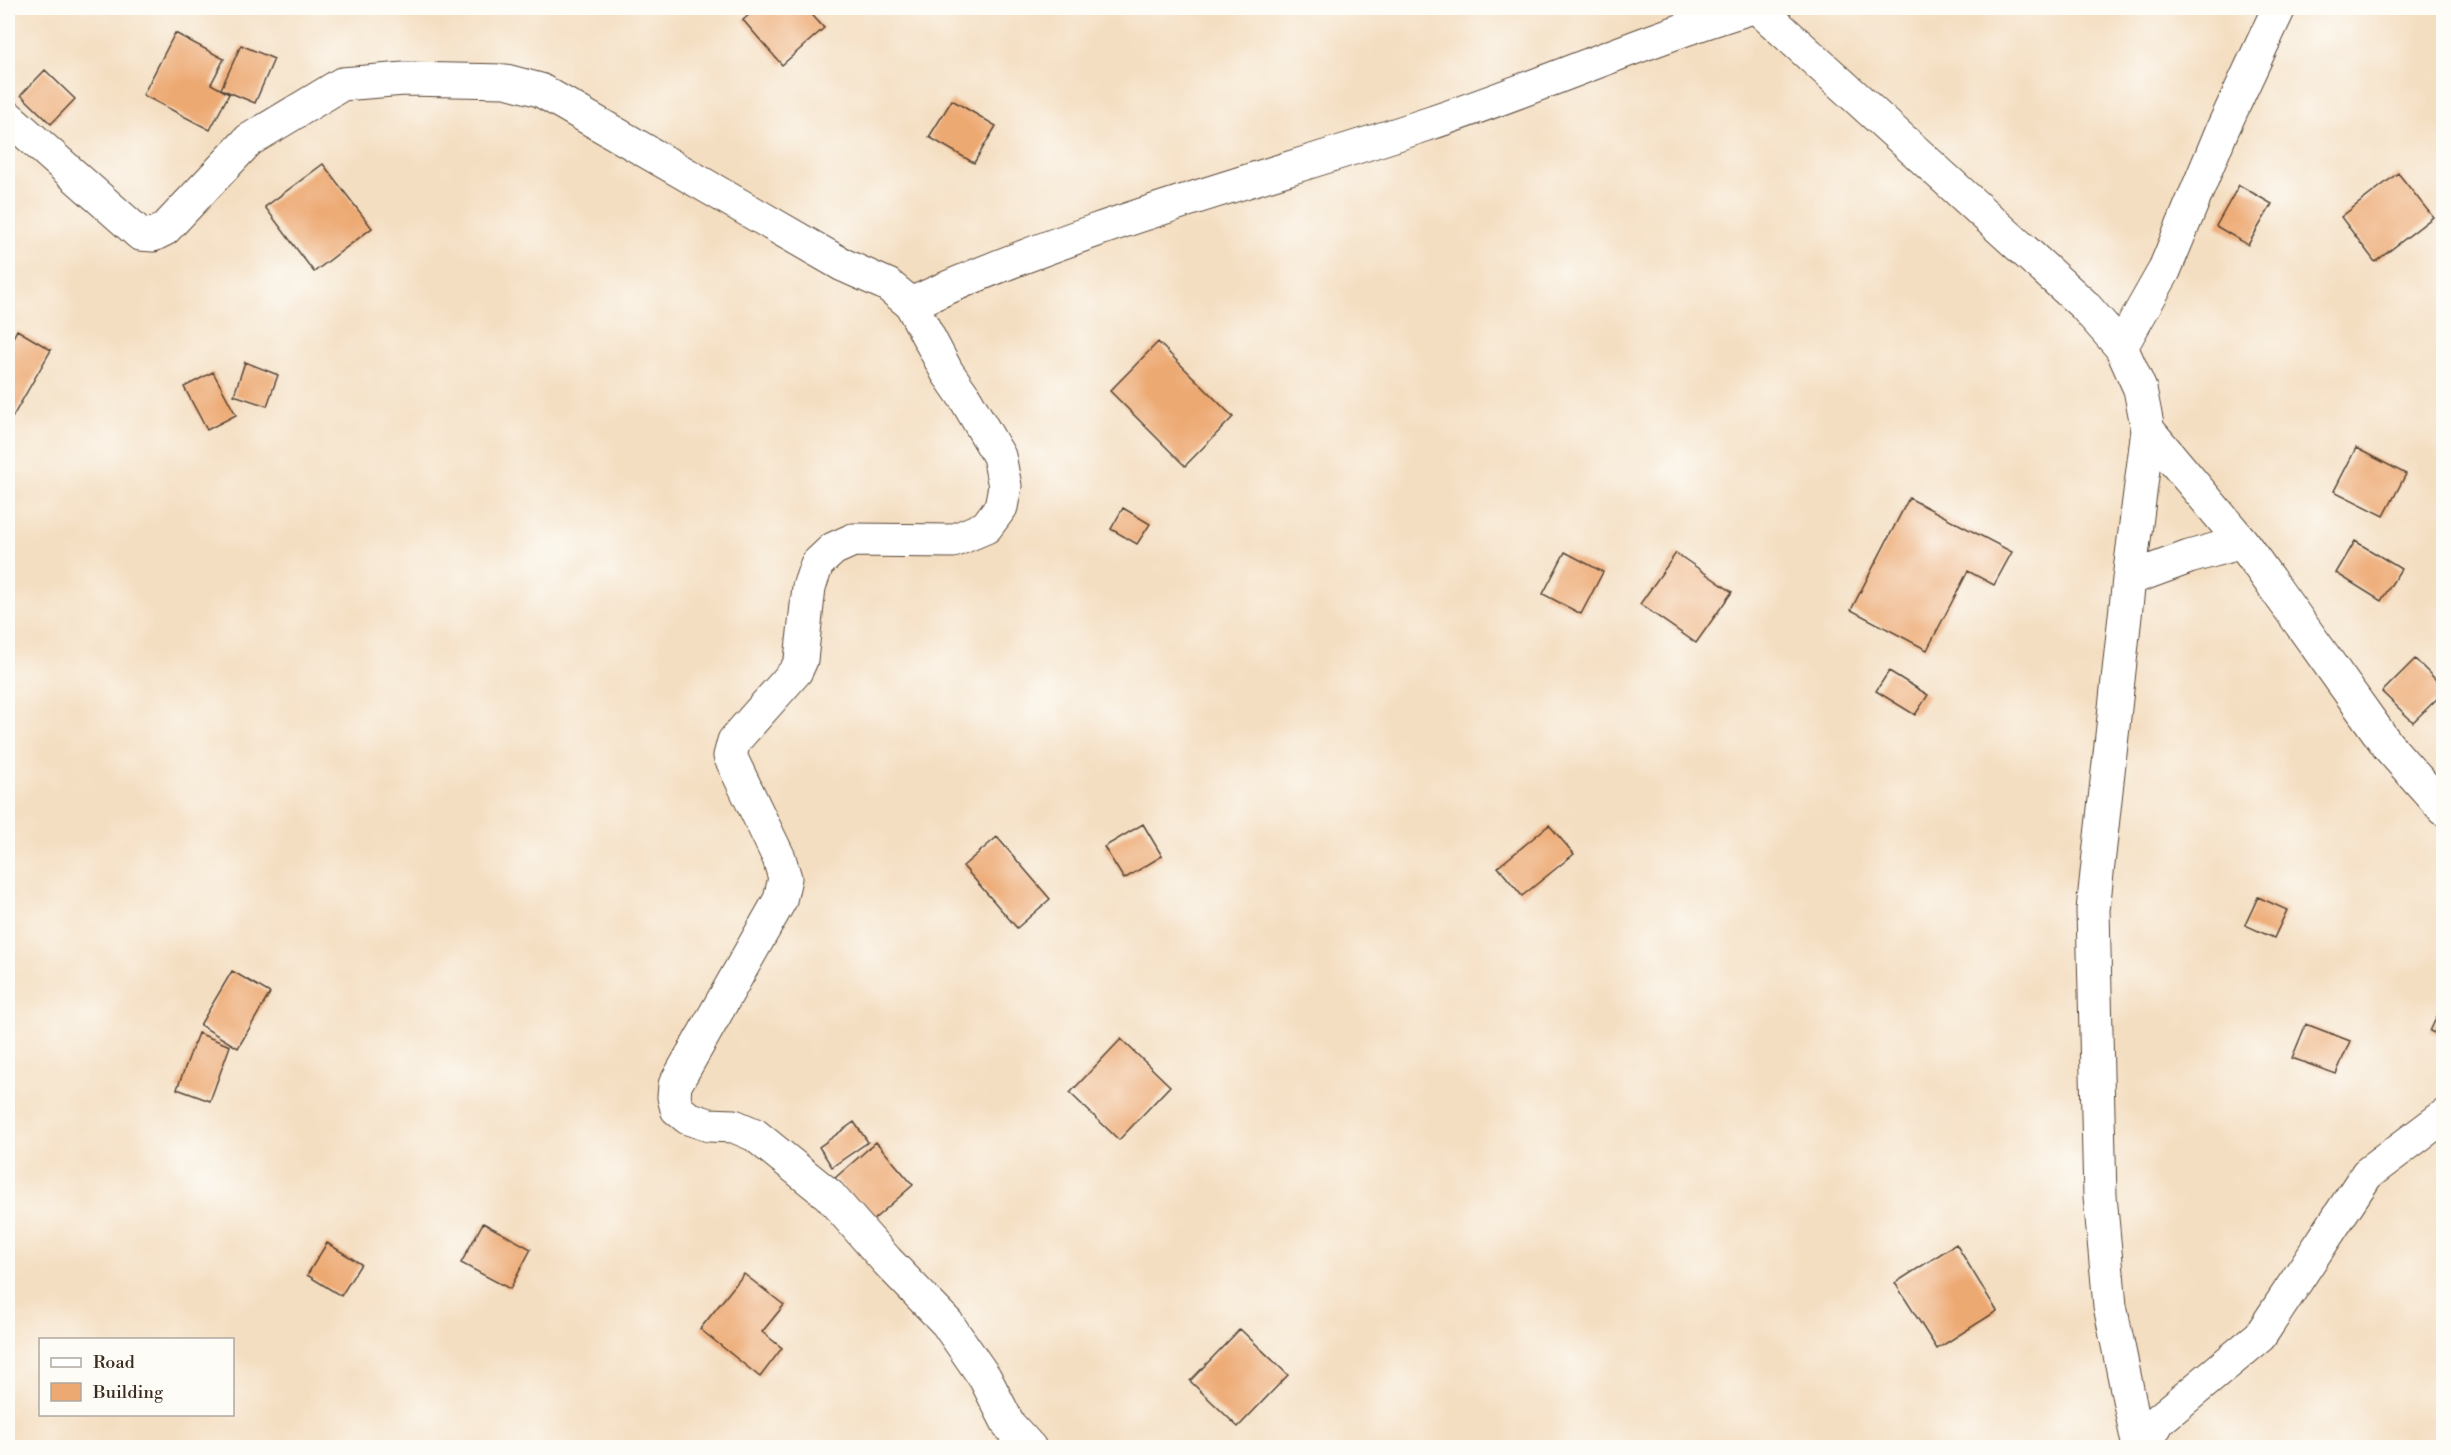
<svg xmlns="http://www.w3.org/2000/svg" width="2451" height="1455" font-family="'Libre Bodoni',serif">
<style>
.building{fill:#eda972}
.lines{fill:none;stroke-linecap:round;stroke-linejoin:round}
.street-casing{stroke:#574536;stroke-width:35}
.street{stroke:#fff;stroke-width:33}
</style>
<rect width="100%" height="100%" fill="#fdfcf7"/>
<filter id="ink" filterUnits="userSpaceOnUse"><feTurbulence type="fractalNoise" baseFrequency=".0167" numOctaves="2"/><feDisplacementMap in="SourceGraphic" scale="12" xChannelSelector="R" yChannelSelector="G"/><feConvolveMatrix kernelMatrix="1 2 1 2 8 2 1 2 1" color-interpolation-filters="sRGB"/></filter>
<filter id="wash" filterUnits="userSpaceOnUse"><feTurbulence type="fractalNoise" baseFrequency=".008" numOctaves="4" result="noise"/><feDisplacementMap in="SourceGraphic" scale="24" xChannelSelector="R" yChannelSelector="G"/><feGaussianBlur stdDeviation="1.35" result="paint"/><feColorMatrix in="noise" values="0 0 0 0 0 0 0 0 0 0 0 0 0 0 0 0 0 1.4 0 .05"/><feComposite in="paint" operator="in"/></filter>
<g filter="url(#wash)">
<rect width="100%" height="100%" fill="#f4dec1"/>
<g id="blocks">
<path class="building" d="M757 8H806L824 28 782 65 743 20Z
M175 33 224 59 211 84 229 94 210 130 143 95Z
M241 45 274 59 255 103 221 89Z
M45 70 75 99 51 124 21 95Z
M952 100 996 126 974 163 929 137Z
M323 164 372 228 314 272 265 207Z
M2398 173 2433 217 2375 262 2341 217Z
M2239 185 2272 204 2248 245 2216 226Z
M17 330 51 350 8 425V347Z
M1158 342 1233 417 1185 466 1110 391Z
M245 362 278 375 267 406 234 395Z
M213 372 236 415 207 430 184 387Z
M2356 448 2406 474 2384 516 2334 491Z
M1909 498 2012 552 1994 585 1968 571 1927 650 1851 610Z
M1123 508 1150 524 1137 544 1111 529Z
M2355 541 2401 569 2381 601 2336 573Z
M1565 552 1603 572 1581 614 1543 594Z
M1676 553 1732 592 1696 643 1640 604Z
M2415 659 2444 688V692L2413 722 2382 692Z
M1889 671 1928 695 1915 715 1876 691Z
M1143 824 1162 856 1124 879 1104 847Z
M1549 825 1574 854 1522 896 1498 867Z
M997 837 1050 899 1017 928 963 866Z
M2258 897 2287 910 2274 938 2245 925Z
M232 971 270 993 238 1048 200 1025Z
M2444 1002V1037L2430 1031Z
M2306 1024 2350 1041 2336 1074 2292 1058Z
M198 1033 230 1046 210 1101 177 1089Z
M1121 1039 1170 1086 1119 1140 1070 1093Z
M854 1122 868 1142 832 1167 819 1147Z
M876 1142 913 1185 872 1221 835 1178Z
M483 1223 531 1249 510 1289 461 1263Z
M327 1243 361 1264 341 1296 307 1275Z
M1956 1244 1997 1311 1937 1349 1895 1283Z
M744 1274 784 1305 762 1332 782 1348 760 1377 700 1329Z
M1240 1329 1288 1375 1238 1427 1190 1381Z"/>
</g>
</g>
<g filter="url(#ink)">
<use href="#blocks" fill-opacity="0" stroke="#574536" stroke-width="1.5"/>
<g class="lines">
<g class="street-casing">
<path id="street" d="M1758 8 2084 305 2121 347 2140 389 2148 430 2129 579 2093 910 2100 1196 2110 1306 2139 1448
M8 117 140 234 153 235 165 229 249 140 342 84 404 79 506 81 540 90 843 265 888 285 911 304C1077 227 1253 182 1425 125 1535 89 1640 41 1750 8
M911 304 947 372 965 398 999 456 1005 486 1001 507 986 527 953 541 853 540 833 549 817 564 809 587 801 660 796 671 734 741 730 756 779 858 785 878 780 900 675 1085 674 1097 677 1109 688 1118 709 1125 734 1126 755 1135 829 1195 887 1261 947 1323 985 1378 1009 1425 1030 1448
M2121 347 2164 271 2223 128 2279 8
M2148 430 2242 542 2388 746 2444 809
M2129 579 2189 557 2242 542
M2143 1448 2159 1420 2260 1336 2367 1174 2444 1116"/>
</g>
<use href="#street" class="street"/>
</g>
</g>
<rect width="2451" height="1455" fill="none" stroke="#fdfcf7" stroke-width="30"/>
<rect x="39" y="1338" width="195" height="78" fill="#fdfcf7" stroke="#afa8a0" stroke-width="1.5"/>
<rect x="51" y="1358" width="30" height="9" fill="#ffffff" stroke="#afa8a0" stroke-width="1.5"/>
<text x="93" y="1368" font-size="18" fill="#3b2a1e">Road</text>
<rect x="51" y="1383" width="30" height="18" fill="#eda972" stroke="#afa8a0" stroke-width="1.5"/>
<text x="93" y="1398" font-size="18" fill="#3b2a1e">Building</text>
</svg>
